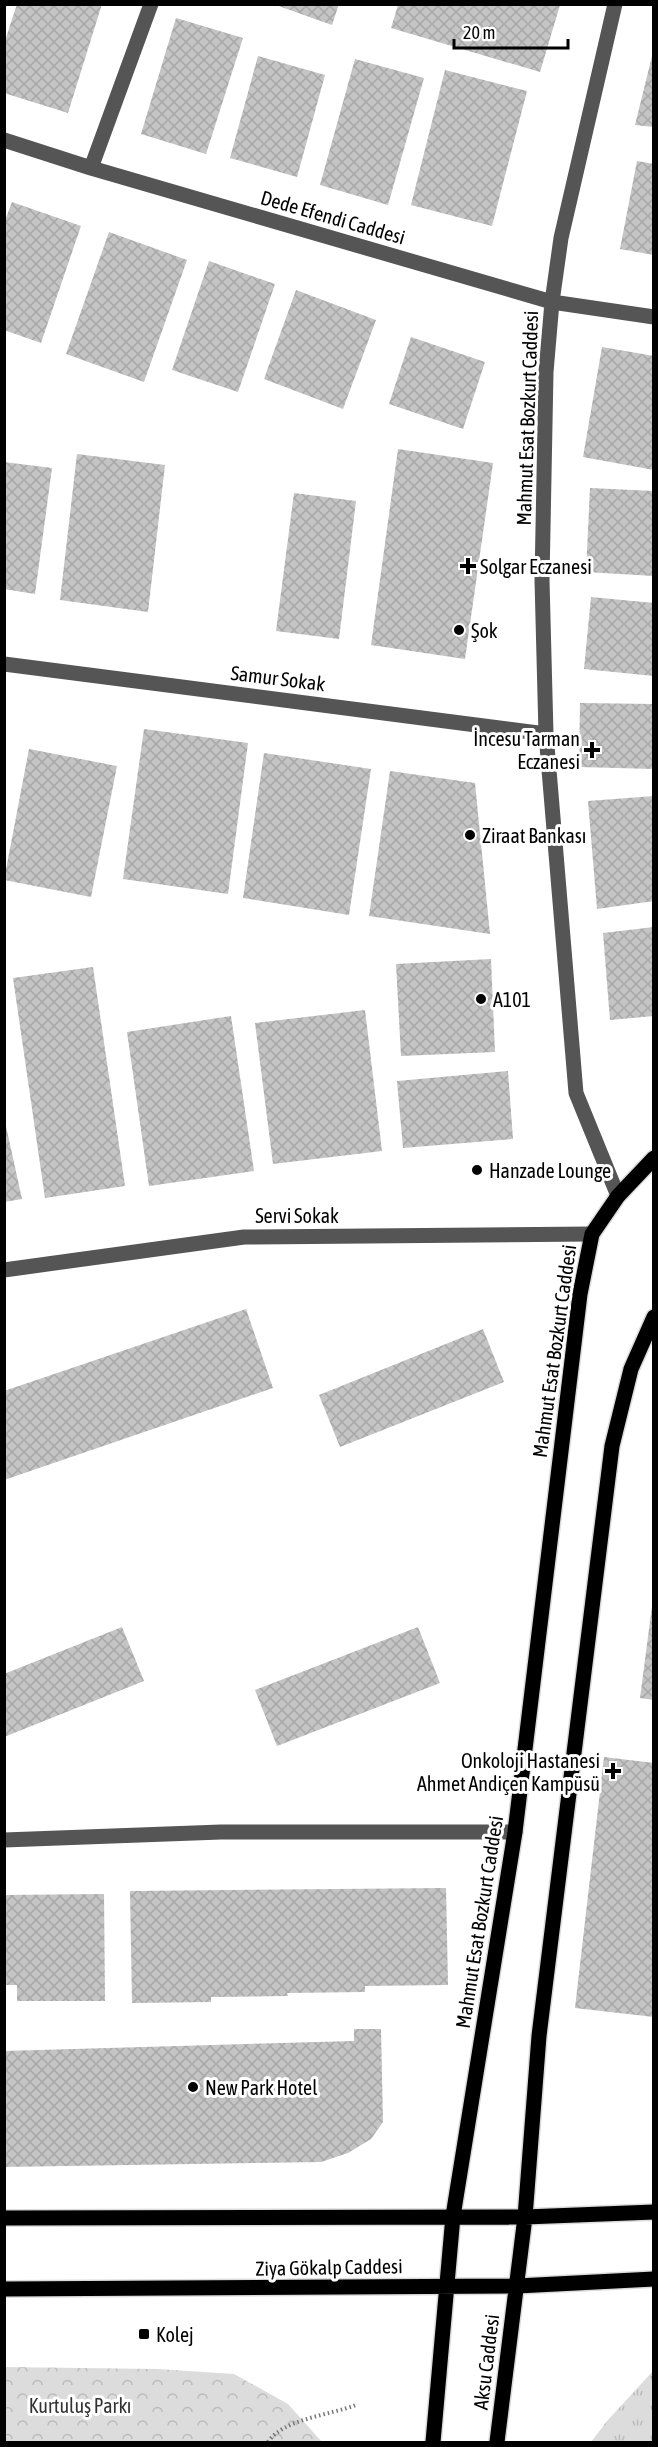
<svg xmlns="http://www.w3.org/2000/svg" width="658" height="2447" font-family="'Asap Condensed',sans-serif">
<style>
.grass{fill:url(#grass-tufts)}
.forest{fill:url(#forest-crowns)}
.building{fill:url(#building-cross-hatch)}
.lines{fill:none;stroke-linecap:round;stroke-linejoin:round}
.major-casing{stroke:#dbdbdb;stroke-width:18}
.path{stroke:#777;stroke-width:4;stroke-dasharray:1.5 3;stroke-linecap:butt}
.minor{stroke:#555;stroke-width:15}
.major{stroke:#000;stroke-width:15}
.poi-dot{fill:#000;stroke:#fff;stroke-width:2}
.labels{text-anchor:middle;dominant-baseline:central;stroke-width:6;stroke-linejoin:round;paint-order:stroke}
.street-label{font-size:20px;fill:#000;stroke:#fff}
.poi-label{font-size:20px;fill:#000;stroke:#fff;text-anchor:start}
.park-label{font-size:20px;fill:#333;stroke:#fff}
</style>
<defs>
<pattern id="grass-tufts" width="24" height="20" patternUnits="userSpaceOnUse" patternTransform="scale(1.5)"><rect width="24" height="20" fill="#dcdcdc"/><path d="M3 7l-1-3M5 7V3M7 7l1-3M15 17l-1-3M17 17v-4M19 17l1-3" fill="none" stroke="#bbb"/></pattern>
<pattern id="forest-crowns" width="20" height="18" patternUnits="userSpaceOnUse" patternTransform="scale(1.5)"><rect width="20" height="18" fill="#dcdcdc"/><path d="M2 6a3 3 0 1 1 6 0M12 15a3 3 0 1 1 6 0" fill="none" stroke="#bbb"/></pattern>
<pattern id="building-cross-hatch" width="8" height="8" patternUnits="userSpaceOnUse" patternTransform="scale(1.5)"><rect width="8" height="8" fill="#c4c4c4"/><path d="M0 0l8 8M0 8l8-8" fill="none" stroke="#a7a7a7"/></pattern>
</defs>
<rect width="100%" height="100%" fill="#fff"/>
<path class="grass" d="M653 2371 652 2442H591L607 2421Z"/>
<path class="forest" d="M5 2367 157 2369 234 2374 288 2404 322 2442H5Z"/>
<path class="building" d="M17 4H102L68 113 4 93V44Z
M273 4H339L332 25Z
M398 5H560L540 72 391 28Z
M176 18 243 38 206 154 141 134Z
M653 52 654 127 635 125Z
M258 56 325 75 297 177 230 158Z
M355 59 424 78 388 205 320 185Z
M445 70 527 91 492 226 411 205Z
M637 161 654 164V255L620 249Z
M12 202 81 226 41 343 4 330V223Z
M109 232 187 260 144 382 66 354Z
M209 261 275 284 238 392 172 370Z
M296 290 376 320 343 409 264 379Z
M411 337 485 362 463 429 389 404Z
M602 347 654 356V470L583 457Z
M398 449 493 463 465 659 371 645Z
M77 454 165 465 148 612 60 600Z
M4 462 52 468 35 594 4 589Z
M590 488 654 491V576L586 572Z
M294 493 356 501 339 639 276 631Z
M591 597 654 603V676L584 669Z
M580 703 654 704V769L579 767Z
M144 729 248 743 228 894 123 879Z
M29 749 117 766 91 897 4 880Z
M264 753 371 769 349 915 243 898Z
M390 771 475 783 490 934 369 916Z
M654 796V901L597 909 588 801Z
M654 927V1016L610 1020 603 933Z
M491 959 495 1052 401 1056 396 964Z
M93 967 125 1186 45 1198 13 978Z
M365 1010 382 1151 273 1164 255 1023Z
M231 1016 254 1171 149 1186 127 1032Z
M508 1071 513 1139 403 1148 397 1081Z
M4 1117 22 1199 4 1202Z
M246 1309 273 1388 4 1480V1391Z
M483 1329 504 1382 340 1447 319 1395Z
M652 1606H654V1700L640 1698Z
M122 1627 144 1681 4 1737V1674Z
M418 1627 440 1683 277 1746 255 1690Z
M604 1757 654 1763V2017L575 2008Z
M446 1888 448 1985 365 1986V1992L287 1993 288 1996 211 1997V2002L132 2003 130 1891Z
M104 1894 105 2001H17V1985H4V1895Z
M354 2029H381L383 2122 371 2139 348 2153 321 2162 4 2167V2051L354 2041Z"/>
<g class="lines">
<g class="major-casing">
<path id="major" d="M4 2218 525 2217 654 2212
M4 2289 517 2286 654 2279
M433 2442 453 2216 515 1832 580 1294 592 1234 618 1196 654 1158
M497 2442 525 2217 539 2036 612 1446 631 1369 654 1317"/>
</g>
<path class="path" d="M268 2442C283 2419 330 2415 356 2405"/>
<path class="minor" d="M615 4 561 238 552 302 546 372 542 580 546 734 576 1093 618 1196
M4 140 91 168 552 302 654 317
M91 168 151 4
M4 664 546 734
M4 1270 244 1237 592 1234
M4 1840 221 1832H515"/>
<use href="#major" class="major"/>
</g>
<g class="poi-dot">
<path d="M465 557h6v6h6v6h-6v6h-6v-6h-6v-6h6z"/>
<circle cx="459" cy="630" r="6"/>
<path d="M589 741h6v6h6v6h-6v6h-6v-6h-6v-6h6z"/>
<circle cx="470" cy="835" r="6"/>
<circle cx="481" cy="999" r="6"/>
<circle cx="477" cy="1170" r="6"/>
<path d="M610 1762h6v6h6v6h-6v6h-6v-6h-6v-6h6z"/>
<circle cx="193" cy="2087" r="6"/>
<rect x="138" y="2328" width="12" height="12" rx="3"/>
</g>
<g class="labels">
<g class="street-label">
<text transform="translate(333 217) rotate(16)">Dede Efendi Caddesi</text>
<text transform="translate(527 418) rotate(-88)">Mahmut Esat Bozkurt Caddesi</text>
<text transform="translate(278 678) rotate(7)">Samur Sokak</text>
<text x="297" y="1215">Servi Sokak</text>
<text transform="translate(554 1351) rotate(-82)">Mahmut Esat Bozkurt Caddesi</text>
<text transform="translate(479 1922) rotate(-81)">Mahmut Esat Bozkurt Caddesi</text>
<text transform="translate(329 2267) rotate(-1)">Ziya Gökalp Caddesi</text>
<text transform="translate(486 2362) rotate(-83)">Aksu Caddesi</text>
</g>
<g class="poi-label">
<text x="480" y="566">Solgar Eczanesi</text>
<text x="471" y="630">Şok</text>
<text x="580" y="738" text-anchor="end">İncesu Tarman<tspan x="580" dy="23">Eczanesi</tspan></text>
<text x="482" y="835">Ziraat Bankası</text>
<text x="493" y="999">A101</text>
<text x="489" y="1170">Hanzade Lounge</text>
<text x="600" y="1760" text-anchor="end">Onkoloji Hastanesi<tspan x="600" dy="23">Ahmet Andiçen Kampüsü</tspan></text>
<text x="205" y="2087">New Park Hotel</text>
<text x="156" y="2334">Kolej</text>
</g>
<g class="park-label">
<text x="80" y="2405">Kurtuluş Parkı</text>
</g>
</g>
<rect width="658" height="2447" fill="none" stroke="#000000" stroke-width="12"/>
<path d="M454 39v9h114v-9" fill="none" stroke="#000000" stroke-width="3"/>
<text x="463" y="39" font-size="18" fill="#000000" stroke="#ffffff" stroke-width="4.5" paint-order="stroke">20 m</text>
</svg>
